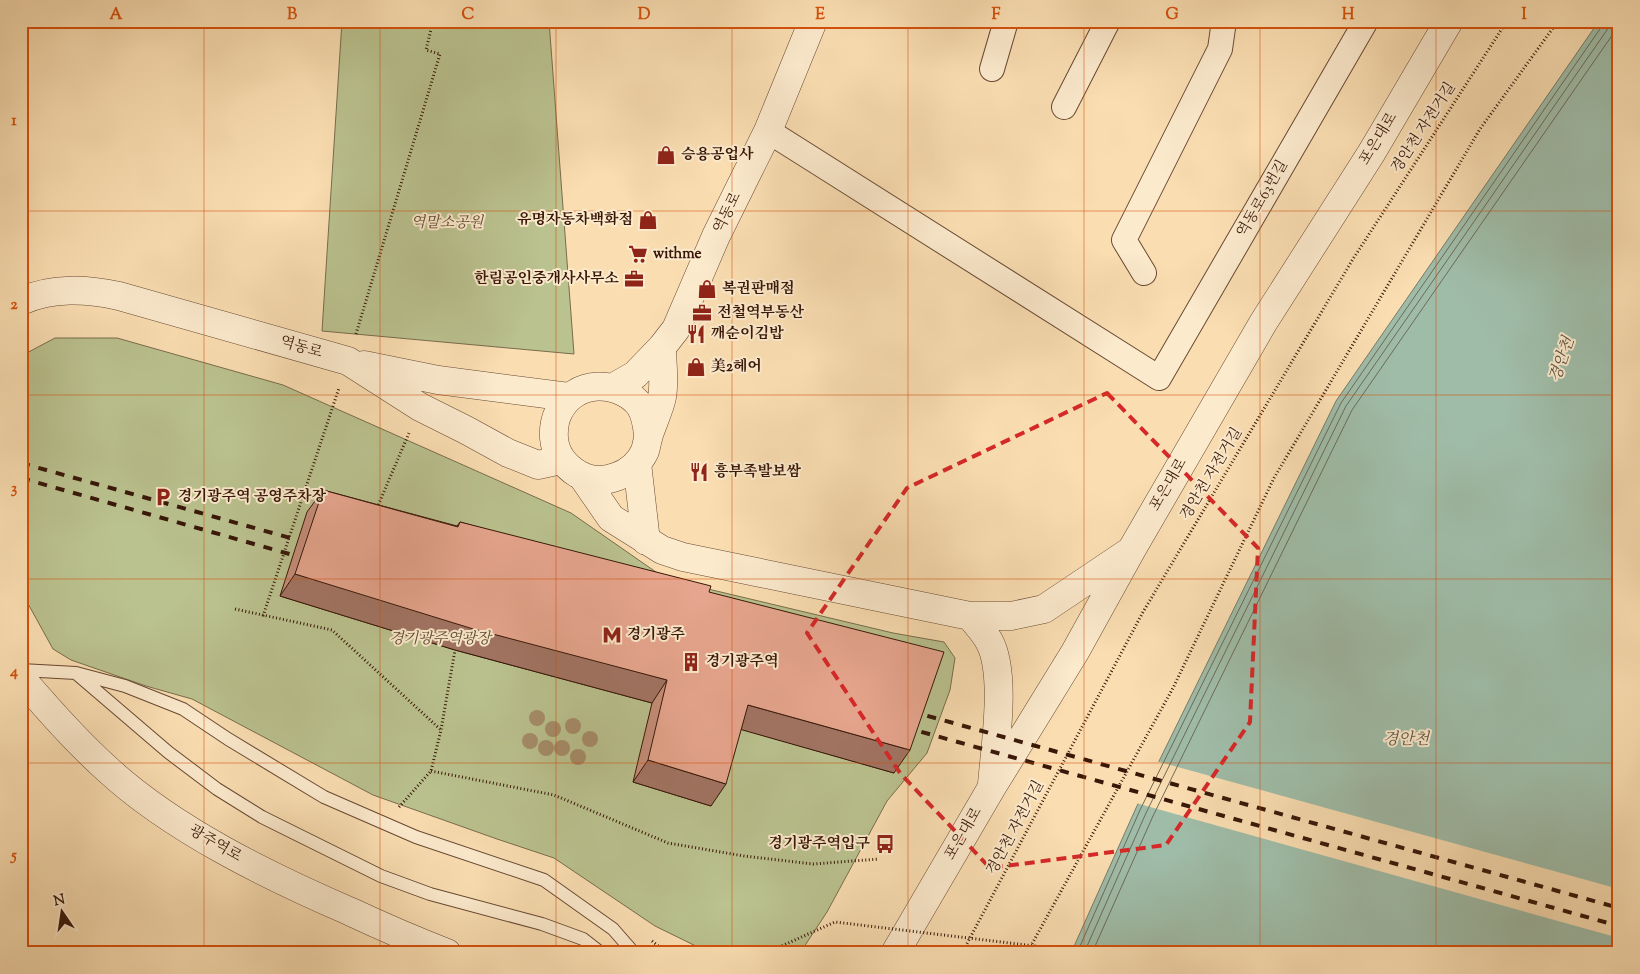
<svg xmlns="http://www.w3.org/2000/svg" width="1640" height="974" font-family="'Sorts Mill Goudy','Noto Serif KR',serif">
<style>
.green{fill:#bac28f;stroke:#796c4c}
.water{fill:#9fbca8;stroke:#767a68}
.pier{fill:#fadeb2}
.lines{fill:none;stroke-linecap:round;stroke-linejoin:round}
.shore{stroke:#6c6a58;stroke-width:1}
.service-casing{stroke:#684932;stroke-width:14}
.minor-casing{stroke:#684932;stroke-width:26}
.tertiary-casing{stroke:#684932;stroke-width:29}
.path{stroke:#381708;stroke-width:3;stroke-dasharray:1 2.5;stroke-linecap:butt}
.service{stroke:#fceacd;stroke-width:12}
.minor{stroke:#fceacd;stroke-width:24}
.tertiary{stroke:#fceacd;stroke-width:28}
.rail{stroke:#381708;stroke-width:4;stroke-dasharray:9 9;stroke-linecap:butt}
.path-bridge{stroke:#381708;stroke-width:3;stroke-dasharray:1 2.5;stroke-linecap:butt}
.tree{fill:#a58d6a}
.wall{fill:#c68e7a;stroke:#381708}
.shaded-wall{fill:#a17463;stroke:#381708}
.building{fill:#e6a58e;stroke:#381708}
.marked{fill:none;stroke:#d62828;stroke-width:4;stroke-dasharray:10 6;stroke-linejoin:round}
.grid{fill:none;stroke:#d6520c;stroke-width:1;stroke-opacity:0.55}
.labels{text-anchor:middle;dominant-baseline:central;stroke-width:4;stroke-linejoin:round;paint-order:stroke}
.street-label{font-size:15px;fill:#381708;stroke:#fceacd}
.poi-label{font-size:15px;font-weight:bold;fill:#381708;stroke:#fceacd;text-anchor:start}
.park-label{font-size:15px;font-style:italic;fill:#5f4a30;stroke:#fceacd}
.water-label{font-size:16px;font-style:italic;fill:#5c5140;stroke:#fceacd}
.neatline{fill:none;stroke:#d6520c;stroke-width:2}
.grid-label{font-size:16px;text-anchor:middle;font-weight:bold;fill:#d6520c}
</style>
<rect width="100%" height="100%" fill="#fadeb2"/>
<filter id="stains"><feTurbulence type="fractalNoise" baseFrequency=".004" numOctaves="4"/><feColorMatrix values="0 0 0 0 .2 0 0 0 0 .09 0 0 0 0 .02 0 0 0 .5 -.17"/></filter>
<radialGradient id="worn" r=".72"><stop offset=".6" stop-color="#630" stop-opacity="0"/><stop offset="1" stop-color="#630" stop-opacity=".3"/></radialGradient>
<path class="green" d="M342 21H549L574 354 322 331Z
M55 338H117L283 385 571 513 666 579 893 633 944 642 955 658 950 690 927 753 887 801 827 912 800 953H710L655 926 554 858 497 839 373 795 192 699 146 686 71 660 53 649 21 591V356Z"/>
<path class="water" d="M1599 21H1619V953H1071L1136 808 1336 401Z"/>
<path class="pier" d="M1156 761 1619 889V938L1136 803Z"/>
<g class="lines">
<path class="shore" d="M1077 953 1140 810 1341 403 1602 26 1603 21
M1084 953 1146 813 1346 406 1607 30 1609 21
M1092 953 1153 816 1352 410 1613 34 1617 21"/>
<g class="service-casing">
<path id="service" d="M21 670 76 673 125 686 183 709 228 739 324 797 416 837 544 880 613 929 634 953
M78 675 168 752 217 789 262 817 381 876 430 894 542 924 583 939 601 953"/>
</g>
<g class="minor-casing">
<path id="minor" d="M992 69 1006 21
M1064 107 1108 21
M768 131 1159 378 1366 21
M1144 273 1124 240 1220 49 1224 21"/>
</g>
<g class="tertiary-casing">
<path id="tertiary" d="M21 301C53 287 86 289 119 296L348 361 420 407 466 430 508 453 538 465 561 460
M364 365 438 380 569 397
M614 387 635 375 662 347 676 329 716 236 768 131 813 21
M648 435C647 425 646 415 640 406 636 400 629 395 623 392 588 375 551 399 554 438 555 453 565 466 578 474 602 488 634 475 645 451 647 444 648 436 651 429 655 418 660 407 662 397 665 381 662 363 662 347
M637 463 646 541
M582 476 611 518 662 550 683 557 970 616H1011L1044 609 1129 552
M970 616C977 624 984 632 989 641 1007 673 995 747 992 784
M21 678C48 709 76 741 107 769 172 829 268 876 349 911 381 926 413 940 447 953
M895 953 992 787 1075 652 1132 549 1263 323 1372 152 1449 21"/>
</g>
<path class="path" d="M356 334 440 54 426 50 433 21
M377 508 409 433
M235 609 332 630 441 730
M263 616 339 388
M431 771 554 795 668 843 744 856 813 864 879 859
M399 807 431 771 441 730 455 650
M652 941 667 953
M962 953 1143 612 1353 259 1507 21
M1027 953 1173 688 1274 478 1480 129 1558 21"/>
<use href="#service" class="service"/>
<use href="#minor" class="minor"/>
<use href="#tertiary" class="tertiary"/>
<path class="rail" d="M21 463 312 544
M21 478 307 559
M910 711 1619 908
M904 727 1619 926"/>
<path class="path-bridge" d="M766 953 835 922 1093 953"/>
</g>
<g class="tree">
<circle cx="537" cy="718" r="8"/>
<circle cx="573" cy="726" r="8"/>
<circle cx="553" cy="729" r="8"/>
<circle cx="590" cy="739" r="8"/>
<circle cx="530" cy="741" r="8"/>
<circle cx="546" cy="748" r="8"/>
<circle cx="562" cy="748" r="8"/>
<circle cx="578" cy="757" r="8"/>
</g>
<path class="wall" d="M323 490 457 526 460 522 709 592 894 773 741 729 711 806 633 782 652 703 455 650 280 596 307 512Z"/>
<path class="shaded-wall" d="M295 574 667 680 652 703 455 650 280 596Z
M748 705 910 750 894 773 732 727Z
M648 760 726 784 711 806 633 782Z"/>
<path class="building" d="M323 490 458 527 460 522 711 586 709 592 944 652 910 750 748 705 726 784 648 760 667 680 470 628 295 574Z"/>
<path class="marked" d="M1107 393 1258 548 1250 722 1166 845 990 868 900 773 807 633 907 488Z"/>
<path class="grid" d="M204 21V953M380 21V953M556 21V953M732 21V953M908 21V953M1084 21V953M1260 21V953M1436 21V953M21 211H1619M21 395H1619M21 579H1619M21 763H1619"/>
<defs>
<g id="shop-bare" transform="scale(1.5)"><path d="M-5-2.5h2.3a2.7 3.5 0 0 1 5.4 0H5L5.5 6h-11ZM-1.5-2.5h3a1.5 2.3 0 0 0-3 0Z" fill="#8f2418" stroke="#fceacd" stroke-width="2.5" paint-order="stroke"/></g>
<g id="supermarket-bare" transform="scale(1.5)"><path d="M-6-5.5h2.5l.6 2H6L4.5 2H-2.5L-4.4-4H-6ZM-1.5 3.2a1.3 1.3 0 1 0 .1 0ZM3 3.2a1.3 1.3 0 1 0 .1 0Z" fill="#8f2418" stroke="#fceacd" stroke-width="2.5" paint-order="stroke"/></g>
<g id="office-bare" transform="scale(1.5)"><path d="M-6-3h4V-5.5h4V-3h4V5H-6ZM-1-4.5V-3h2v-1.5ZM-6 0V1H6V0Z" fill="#8f2418" stroke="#fceacd" stroke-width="2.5" paint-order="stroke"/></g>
<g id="restaurant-bare" transform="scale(1.5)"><path d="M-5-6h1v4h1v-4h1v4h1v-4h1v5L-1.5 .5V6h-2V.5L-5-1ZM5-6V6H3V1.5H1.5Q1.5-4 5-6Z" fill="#8f2418" stroke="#fceacd" stroke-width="2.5" paint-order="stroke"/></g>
<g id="parking-bare" transform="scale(1.5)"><path d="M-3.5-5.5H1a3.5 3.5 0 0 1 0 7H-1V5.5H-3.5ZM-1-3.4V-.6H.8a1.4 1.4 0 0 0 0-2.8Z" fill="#8f2418" stroke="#fceacd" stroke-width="2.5" paint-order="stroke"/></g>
<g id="metro-bare" transform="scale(1.5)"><path d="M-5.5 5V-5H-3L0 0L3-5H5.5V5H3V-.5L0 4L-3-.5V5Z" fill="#8f2418" stroke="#fceacd" stroke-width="2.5" paint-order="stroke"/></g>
<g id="building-bare" transform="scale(1.5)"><path d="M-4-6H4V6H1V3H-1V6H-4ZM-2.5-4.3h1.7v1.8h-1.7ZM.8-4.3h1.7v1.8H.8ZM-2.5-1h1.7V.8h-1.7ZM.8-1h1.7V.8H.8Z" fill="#8f2418" stroke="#fceacd" stroke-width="2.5" paint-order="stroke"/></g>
<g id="bus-bare" transform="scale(1.5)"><path d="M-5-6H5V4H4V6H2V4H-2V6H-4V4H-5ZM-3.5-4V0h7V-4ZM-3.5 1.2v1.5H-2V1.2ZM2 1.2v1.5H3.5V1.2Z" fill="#8f2418" stroke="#fceacd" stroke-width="2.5" paint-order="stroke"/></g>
</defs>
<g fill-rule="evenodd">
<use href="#shop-bare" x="666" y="155"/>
<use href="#shop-bare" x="648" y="220"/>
<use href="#supermarket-bare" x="638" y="254"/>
<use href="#office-bare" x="634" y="279"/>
<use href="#shop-bare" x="707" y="289"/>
<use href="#office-bare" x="702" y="313"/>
<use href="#restaurant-bare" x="696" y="334"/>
<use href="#shop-bare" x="696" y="367"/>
<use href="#restaurant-bare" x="699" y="472"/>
<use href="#parking-bare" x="163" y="497"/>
<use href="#metro-bare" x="612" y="635"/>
<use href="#building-bare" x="691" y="662"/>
<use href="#bus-bare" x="885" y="844"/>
</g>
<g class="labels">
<g class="street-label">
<text transform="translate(1424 128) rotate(-57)">경안천 자전거길</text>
<text transform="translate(1379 139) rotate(-59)">포은대로</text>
<text transform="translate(1263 199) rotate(-60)">역동로63번길</text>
<text transform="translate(728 213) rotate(-64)">역동로</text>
<text transform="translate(301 348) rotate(16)">역동로</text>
<text transform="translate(1212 474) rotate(-59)">경안천 자전거길</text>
<text transform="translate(1169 485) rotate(-60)">포은대로</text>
<text transform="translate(1016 828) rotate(-62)">경안천 자전거길</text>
<text transform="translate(964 834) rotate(-60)">포은대로</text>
<text transform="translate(215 844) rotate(30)">광주역로</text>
</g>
<g class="poi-label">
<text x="681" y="155">승용공업사</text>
<text x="633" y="220" text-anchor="end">유명자동차백화점</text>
<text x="653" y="254">withme</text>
<text x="619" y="279" text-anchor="end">한림공인중개사사무소</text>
<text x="722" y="289">복권판매점</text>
<text x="717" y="313">전철역부동산</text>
<text x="711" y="334">깨순이김밥</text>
<text x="711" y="367">美2헤어</text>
<text x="714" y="472">흥부족발보쌈</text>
<text x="178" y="497">경기광주역 공영주차장</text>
<text x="627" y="635">경기광주</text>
<text x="706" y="662">경기광주역</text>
<text x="870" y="844" text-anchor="end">경기광주역입구</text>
</g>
<g class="park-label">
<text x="447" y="223">역말소공원</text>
<text x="440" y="639">경기광주역광장</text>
</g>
<g class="water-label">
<text transform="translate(1563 360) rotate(-71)">경안천</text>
<text x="1406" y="740">경안천</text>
</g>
</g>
<rect width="1640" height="974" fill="none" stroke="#fadeb2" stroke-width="55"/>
<g transform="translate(62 912) rotate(347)" stroke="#fceacd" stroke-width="4" paint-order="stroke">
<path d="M0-4L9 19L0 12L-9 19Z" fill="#381708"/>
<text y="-8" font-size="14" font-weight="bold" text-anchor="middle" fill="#381708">N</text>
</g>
<rect x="28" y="28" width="1584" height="918" class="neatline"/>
<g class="grid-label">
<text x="116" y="19">A</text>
<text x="292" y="19">B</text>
<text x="468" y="19">C</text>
<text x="644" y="19">D</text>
<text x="820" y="19">E</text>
<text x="996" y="19">F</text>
<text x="1172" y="19">G</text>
<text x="1348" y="19">H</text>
<text x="1524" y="19">I</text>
<text x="14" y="125">1</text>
<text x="14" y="309">2</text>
<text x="14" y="493">3</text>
<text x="14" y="676">4</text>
<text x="14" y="860">5</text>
</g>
<rect width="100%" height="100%" filter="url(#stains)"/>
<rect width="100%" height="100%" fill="url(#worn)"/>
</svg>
